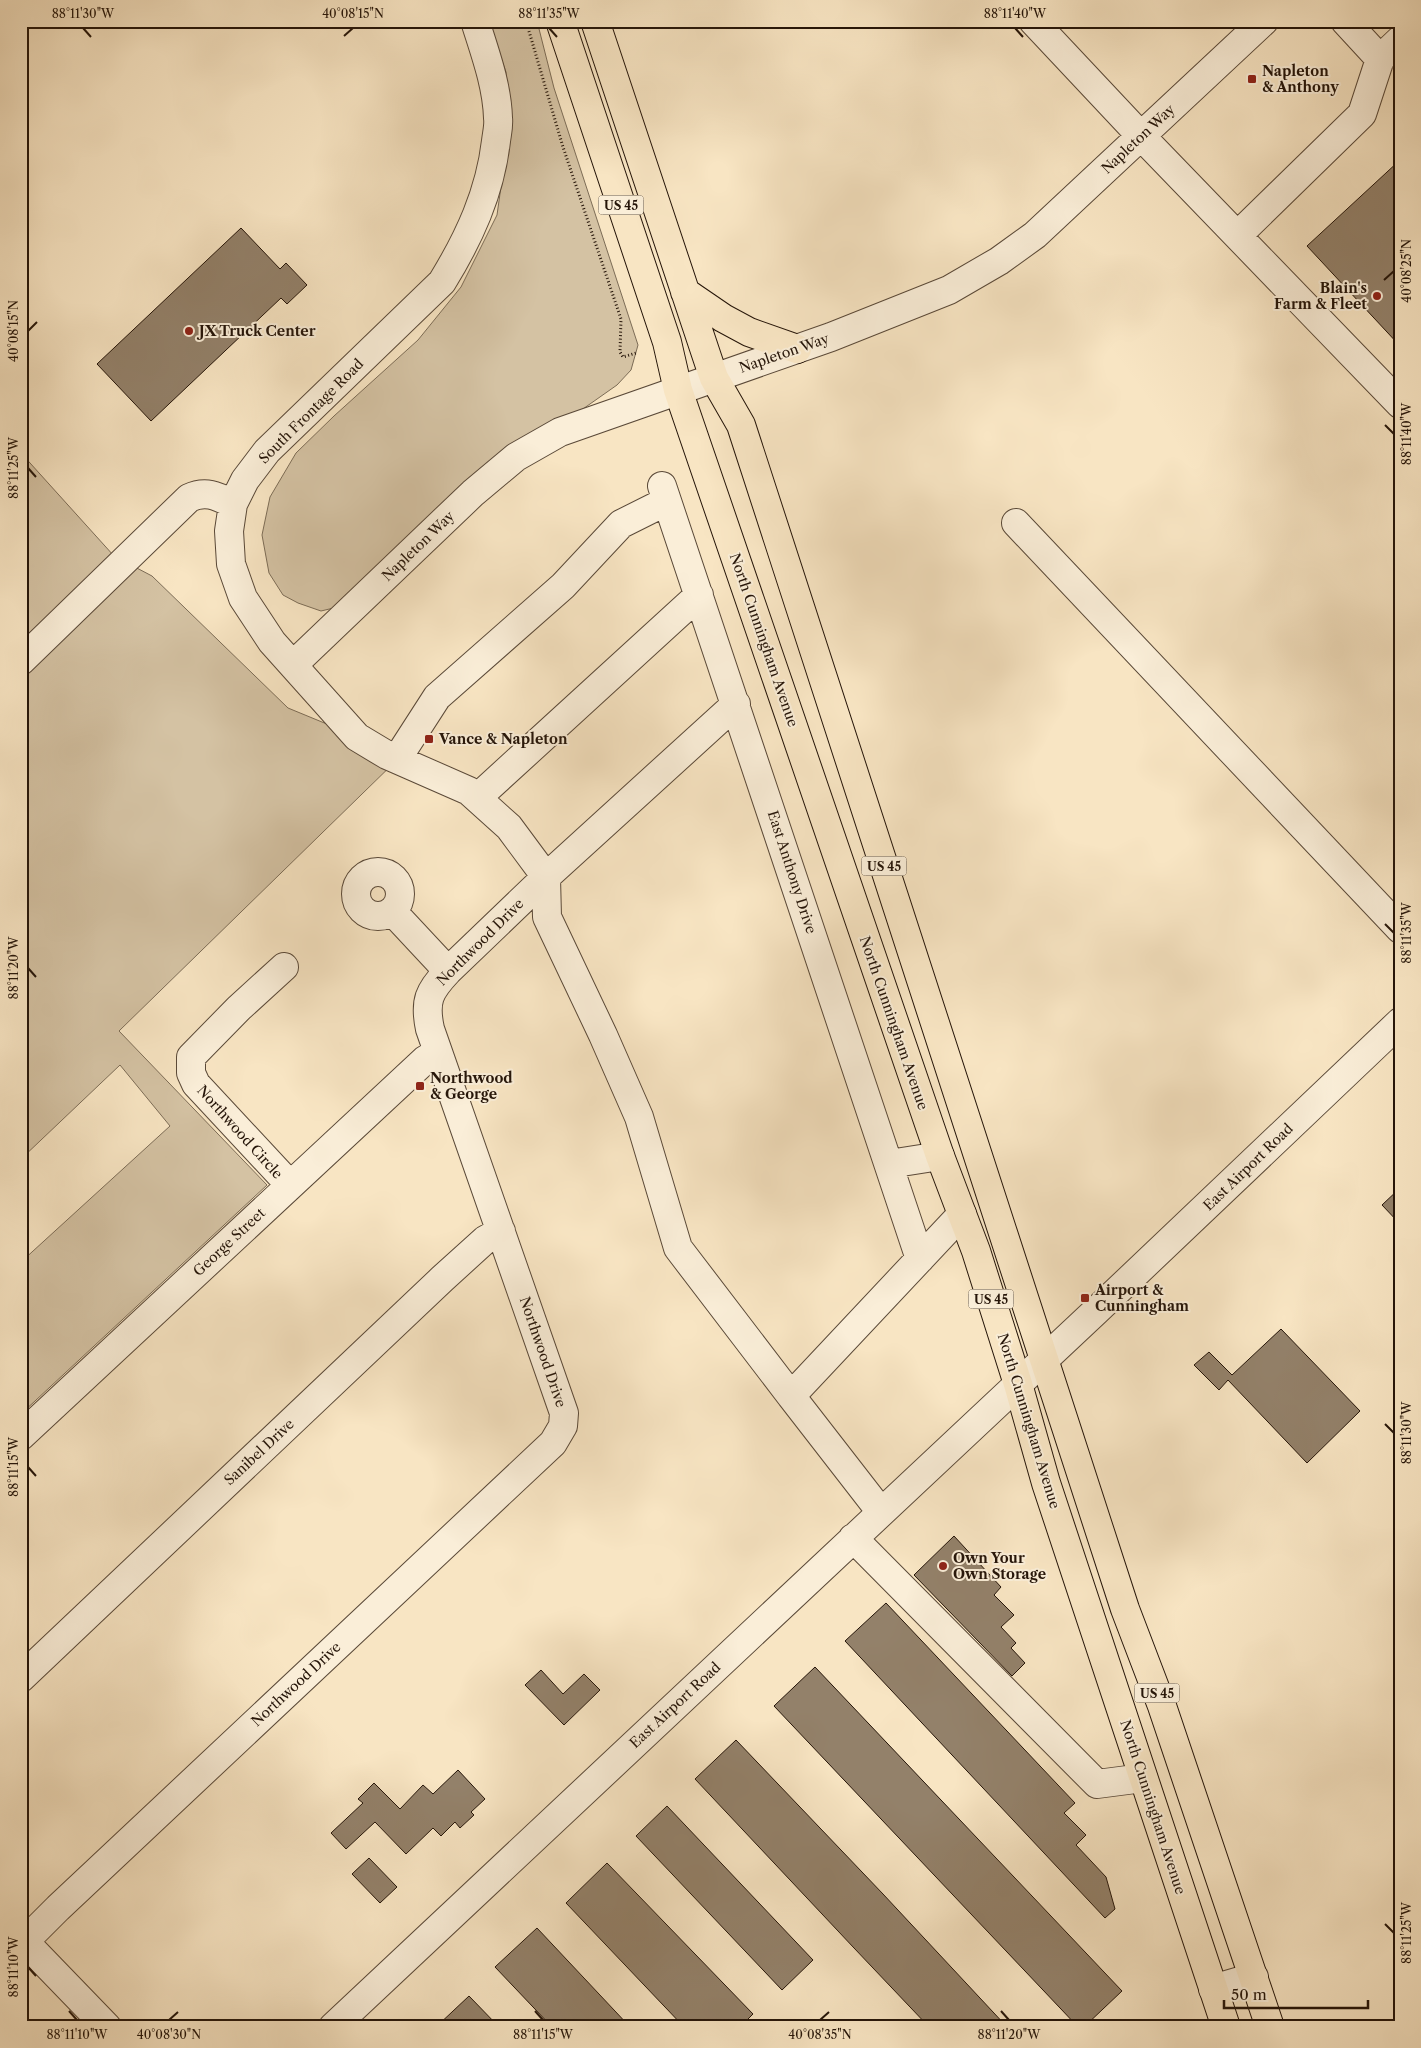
<svg xmlns="http://www.w3.org/2000/svg" width="1421" height="2048" font-family="'Libre Caslon Text',serif">
<style>
.green{fill:#d4c2a3;stroke:#7c6c56}
.building{fill:#93816a;stroke:#251509}
.lines{fill:none;stroke-linecap:round;stroke-linejoin:round}
.minor-casing{stroke:#5a4938;stroke-width:30}
.major-casing{stroke:#251509;stroke-width:30}
.path{stroke:#251509;stroke-width:3;stroke-dasharray:1 2.5;stroke-linecap:butt}
.minor{stroke:#faeed8;stroke-width:28}
.major{stroke:#f8e5c3;stroke-width:28}
.ticks{fill:none;stroke:#251509;stroke-width:2}
.poi-dot{fill:#8f2418;stroke:#faeed8;stroke-width:2}
.labels{text-anchor:middle;dominant-baseline:central;stroke-width:4;stroke-linejoin:round;paint-order:stroke}
.shield{fill:#faeed8;stroke:#655647;stroke-width:1}
.shield-label{font-size:12px;font-weight:bold;fill:#251509}
.poi-label{font-size:14px;font-weight:bold;fill:#251509;stroke:#faeed8;text-anchor:start}
.street-label{font-size:14px;fill:#251509;stroke:#faeed8}
.neatline{fill:none;stroke:#251509;stroke-width:2}
.ticks-label{font-size:12px;text-anchor:middle;fill:#251509}
</style>
<rect width="100%" height="100%" fill="#f8e5c3"/>
<filter id="stains"><feTurbulence type="fractalNoise" baseFrequency=".004" numOctaves="4"/><feColorMatrix values="0 0 0 0 .2 0 0 0 0 .09 0 0 0 0 .02 0 0 0 .5 -.17"/></filter>
<radialGradient id="worn" r=".72"><stop offset=".6" stop-color="#630" stop-opacity="0"/><stop offset="1" stop-color="#630" stop-opacity=".3"/></radialGradient>
<path class="green" d="M488 21H537L554 88 638 345 631 370 617 385 580 411 342 606 321 611 298 603 283 595 269 573 262 535 270 497 296 453 334 416 418 340 461 287 497 215 507 144 506 72Z
M21 453 114 556 152 576 288 708 402 755 119 1031 267 1185 21 1414V1262L170 1126 120 1065 21 1159Z"/>
<path class="building" d="M1400 160V346L1307 246Z
M241 228 280 269 286 263 307 285 287 304 281 298 151 421 97 364Z
M1400 1188V1224L1382 1205Z
M1281 1329 1360 1411 1307 1463 1228 1380 1219 1390 1194 1365 1209 1352 1232 1375Z
M954 1536 1001 1587 994 1595 1014 1615 1001 1627 1016 1643 1011 1648 1025 1663 1012 1676 914 1575Z
M886 1603 1075 1803 1064 1813 1086 1835 1076 1845 1106 1877 1115 1909 1105 1918 845 1641Z
M815 1667 1122 1991 1084 2027H1078L774 1706Z
M541 1670 563 1694 584 1674 600 1690 564 1725 525 1685Z
M736 1740 883 1894 1007 2027H929L854 1948 695 1779Z
M458 1770 485 1799 471 1812 474 1815 460 1828 455 1822 441 1836 433 1828 406 1854 375 1822 346 1849 331 1833 363 1803 358 1799 374 1783 400 1809 423 1785 433 1794Z
M667 1806 813 1960 782 1990 636 1836Z
M369 1858 397 1887 380 1903 352 1874Z
M607 1863 753 2014 740 2027H684L566 1903Z
M537 1928 630 2027H552L495 1967Z
M469 1996 499 2027H436Z"/>
<g class="lines">
<g class="minor-casing">
<path id="minor" d="M475 21C485 53 497 85 498 118 499 125 497 133 496 141 490 193 469 238 442 282L267 451 245 480 233 504 229 531 231 564 243 598 272 642 357 737 387 755 469 791 509 827 546 877
M1033 21 1141 136 1400 404
M1380 59 1400 40
M1238 235 1362 114 1380 59 1345 21
M662 486 920 1259
M1016 523 1400 929
M21 661 189 498C206 490 217 496 233 504
M293 665 473 493 516 457 560 432 831 337 949 290 999 261 1035 235 1264 21
M397 759 437 697 563 586 621 524 667 501
M477 798 699 595
M356 894a22 22 0 1 1 44 0a22 22 0 1 1-44 0Z
M546 877 547 917 603 1035 639 1117 678 1248 791 1396
M392 911 448 971
M284 967 239 1008 191 1057V1073L196 1084 290 1185
M889 1164 940 1156
M21 1436 425 1060 438 1052
M881 1512 791 1396 962 1214
M853 1538 1097 1784 1143 1778
M21 1678 442 1279 485 1240 501 1231
M21 1938 107 2027
M21 1945 58 1908 553 1443 563 1426 564 1413 430 1029C424 1001 429 991 448 971L546 877 736 704
M1213 1989 1254 1977
M333 2027 1096 1311 1400 1022"/>
</g>
<g class="major-casing">
<path id="major" d="M560 21 667 342 678 390 940 1156 976 1251 1018 1384 1046 1483 1226 2027
M595 21 714 378 741 425 1125 1609 1162 1706 1270 2027
M685 292 723 318 749 332 797 349"/>
</g>
<path class="path" d="M526 21 563 147 621 319 620 352 623 357 636 353"/>
<use href="#minor" class="minor"/>
<use href="#major" class="major"/>
</g>
<path class="ticks" d="M83 28 91 37M549 28 557 37M1015 28 1023 37M344 36 353 28M1384 280 1394 271M28 331 37 322M1385 425 1394 434M28 468 36 477M1385 924 1394 933M28 968 36 977M1385 1424 1394 1433M28 1467 36 1476M1385 1924 1394 1933M28 1967 36 1976M69 2011 77 2020M535 2011 543 2020M1001 2011 1009 2020M169 2020 178 2012M820 2020 829 2012"/>
<g class="poi-dot">
<rect x="1247" y="74" width="10" height="10" rx="2.5"/>
<circle cx="1377" cy="296" r="5"/>
<circle cx="189" cy="331" r="5"/>
<rect x="424" y="734" width="10" height="10" rx="2.5"/>
<rect x="415" y="1081" width="10" height="10" rx="2.5"/>
<rect x="1080" y="1293" width="10" height="10" rx="2.5"/>
<circle cx="943" cy="1566" r="5"/>
</g>
<g class="labels">
<g class="shield">
<rect x="598.5" y="195.5" width="45" height="19" rx="4"/>
<rect x="861.5" y="856.5" width="45" height="19" rx="4"/>
<rect x="968.5" y="1289.5" width="45" height="19" rx="4"/>
<rect x="1134.5" y="1683.5" width="45" height="19" rx="4"/>
</g>
<g class="shield-label">
<text x="621" y="205">US 45</text>
<text x="884" y="866">US 45</text>
<text x="991" y="1299">US 45</text>
<text x="1157" y="1693">US 45</text>
</g>
<g class="poi-label">
<text x="1262" y="71">Napleton<tspan x="1262" dy="16">&amp; Anthony</tspan></text>
<text x="1367" y="288" text-anchor="end">Blain's<tspan x="1367" dy="16">Farm &amp; Fleet</tspan></text>
<text x="199" y="331">JX Truck Center</text>
<text x="439" y="739">Vance &amp; Napleton</text>
<text x="430" y="1078">Northwood<tspan x="430" dy="16">&amp; George</tspan></text>
<text x="1095" y="1290">Airport &amp;<tspan x="1095" dy="16">Cunningham</tspan></text>
<text x="953" y="1558">Own Your<tspan x="953" dy="16">Own Storage</tspan></text>
</g>
<g class="street-label">
<text transform="translate(1138 139) rotate(-43)">Napleton Way</text>
<text transform="translate(784 353) rotate(-19)">Napleton Way</text>
<text transform="translate(311 411) rotate(-45)">South Frontage Road</text>
<text transform="translate(418 546) rotate(-44)">Napleton Way</text>
<text transform="translate(764 640) rotate(71)">North Cunningham Avenue</text>
<text transform="translate(792 872) rotate(72)">East Anthony Drive</text>
<text transform="translate(480 942) rotate(-45)">Northwood Drive</text>
<text transform="translate(894 1023) rotate(71)">North Cunningham Avenue</text>
<text transform="translate(240 1132) rotate(48)">Northwood Circle</text>
<text transform="translate(1248 1167) rotate(-44)">East Airport Road</text>
<text transform="translate(229 1242) rotate(-43)">George Street</text>
<text transform="translate(543 1352) rotate(71)">Northwood Drive</text>
<text transform="translate(1029 1421) rotate(73)">North Cunningham Avenue</text>
<text transform="translate(259 1452) rotate(-43)">Sanibel Drive</text>
<text transform="translate(296 1684) rotate(-43)">Northwood Drive</text>
<text transform="translate(675 1705) rotate(-43)">East Airport Road</text>
<text transform="translate(1153 1807) rotate(72)">North Cunningham Avenue</text>
</g>
</g>
<rect width="1421" height="2048" fill="none" stroke="#f8e5c3" stroke-width="55"/>
<path d="M1224 2000v8h144v-8" fill="none" stroke="#251509" stroke-width="2.5"/>
<text x="1231" y="2000" font-size="15" fill="#251509" stroke="#faeed8" stroke-width="4" paint-order="stroke">50 m</text>
<rect x="28" y="28" width="1366" height="1992" class="neatline"/>
<g class="ticks-label">
<text x="83" y="18">88°11'30"W</text>
<text x="353" y="18">40°08'15"N</text>
<text x="549" y="18">88°11'35"W</text>
<text x="1015" y="18">88°11'40"W</text>
<text transform="translate(1407 271) rotate(-90)" y="4">40°08'25"N</text>
<text transform="translate(14 331) rotate(-90)" y="4">40°08'15"N</text>
<text transform="translate(1407 434) rotate(-90)" y="4">88°11'40"W</text>
<text transform="translate(14 468) rotate(-90)" y="4">88°11'25"W</text>
<text transform="translate(1407 933) rotate(-90)" y="4">88°11'35"W</text>
<text transform="translate(14 968) rotate(-90)" y="4">88°11'20"W</text>
<text transform="translate(1407 1433) rotate(-90)" y="4">88°11'30"W</text>
<text transform="translate(14 1467) rotate(-90)" y="4">88°11'15"W</text>
<text transform="translate(1407 1933) rotate(-90)" y="4">88°11'25"W</text>
<text transform="translate(14 1967) rotate(-90)" y="4">88°11'10"W</text>
<text x="77" y="2039">88°11'10"W</text>
<text x="169" y="2039">40°08'30"N</text>
<text x="543" y="2039">88°11'15"W</text>
<text x="820" y="2039">40°08'35"N</text>
<text x="1009" y="2039">88°11'20"W</text>
</g>
<rect width="100%" height="100%" filter="url(#stains)"/>
<rect width="100%" height="100%" fill="url(#worn)"/>
</svg>
